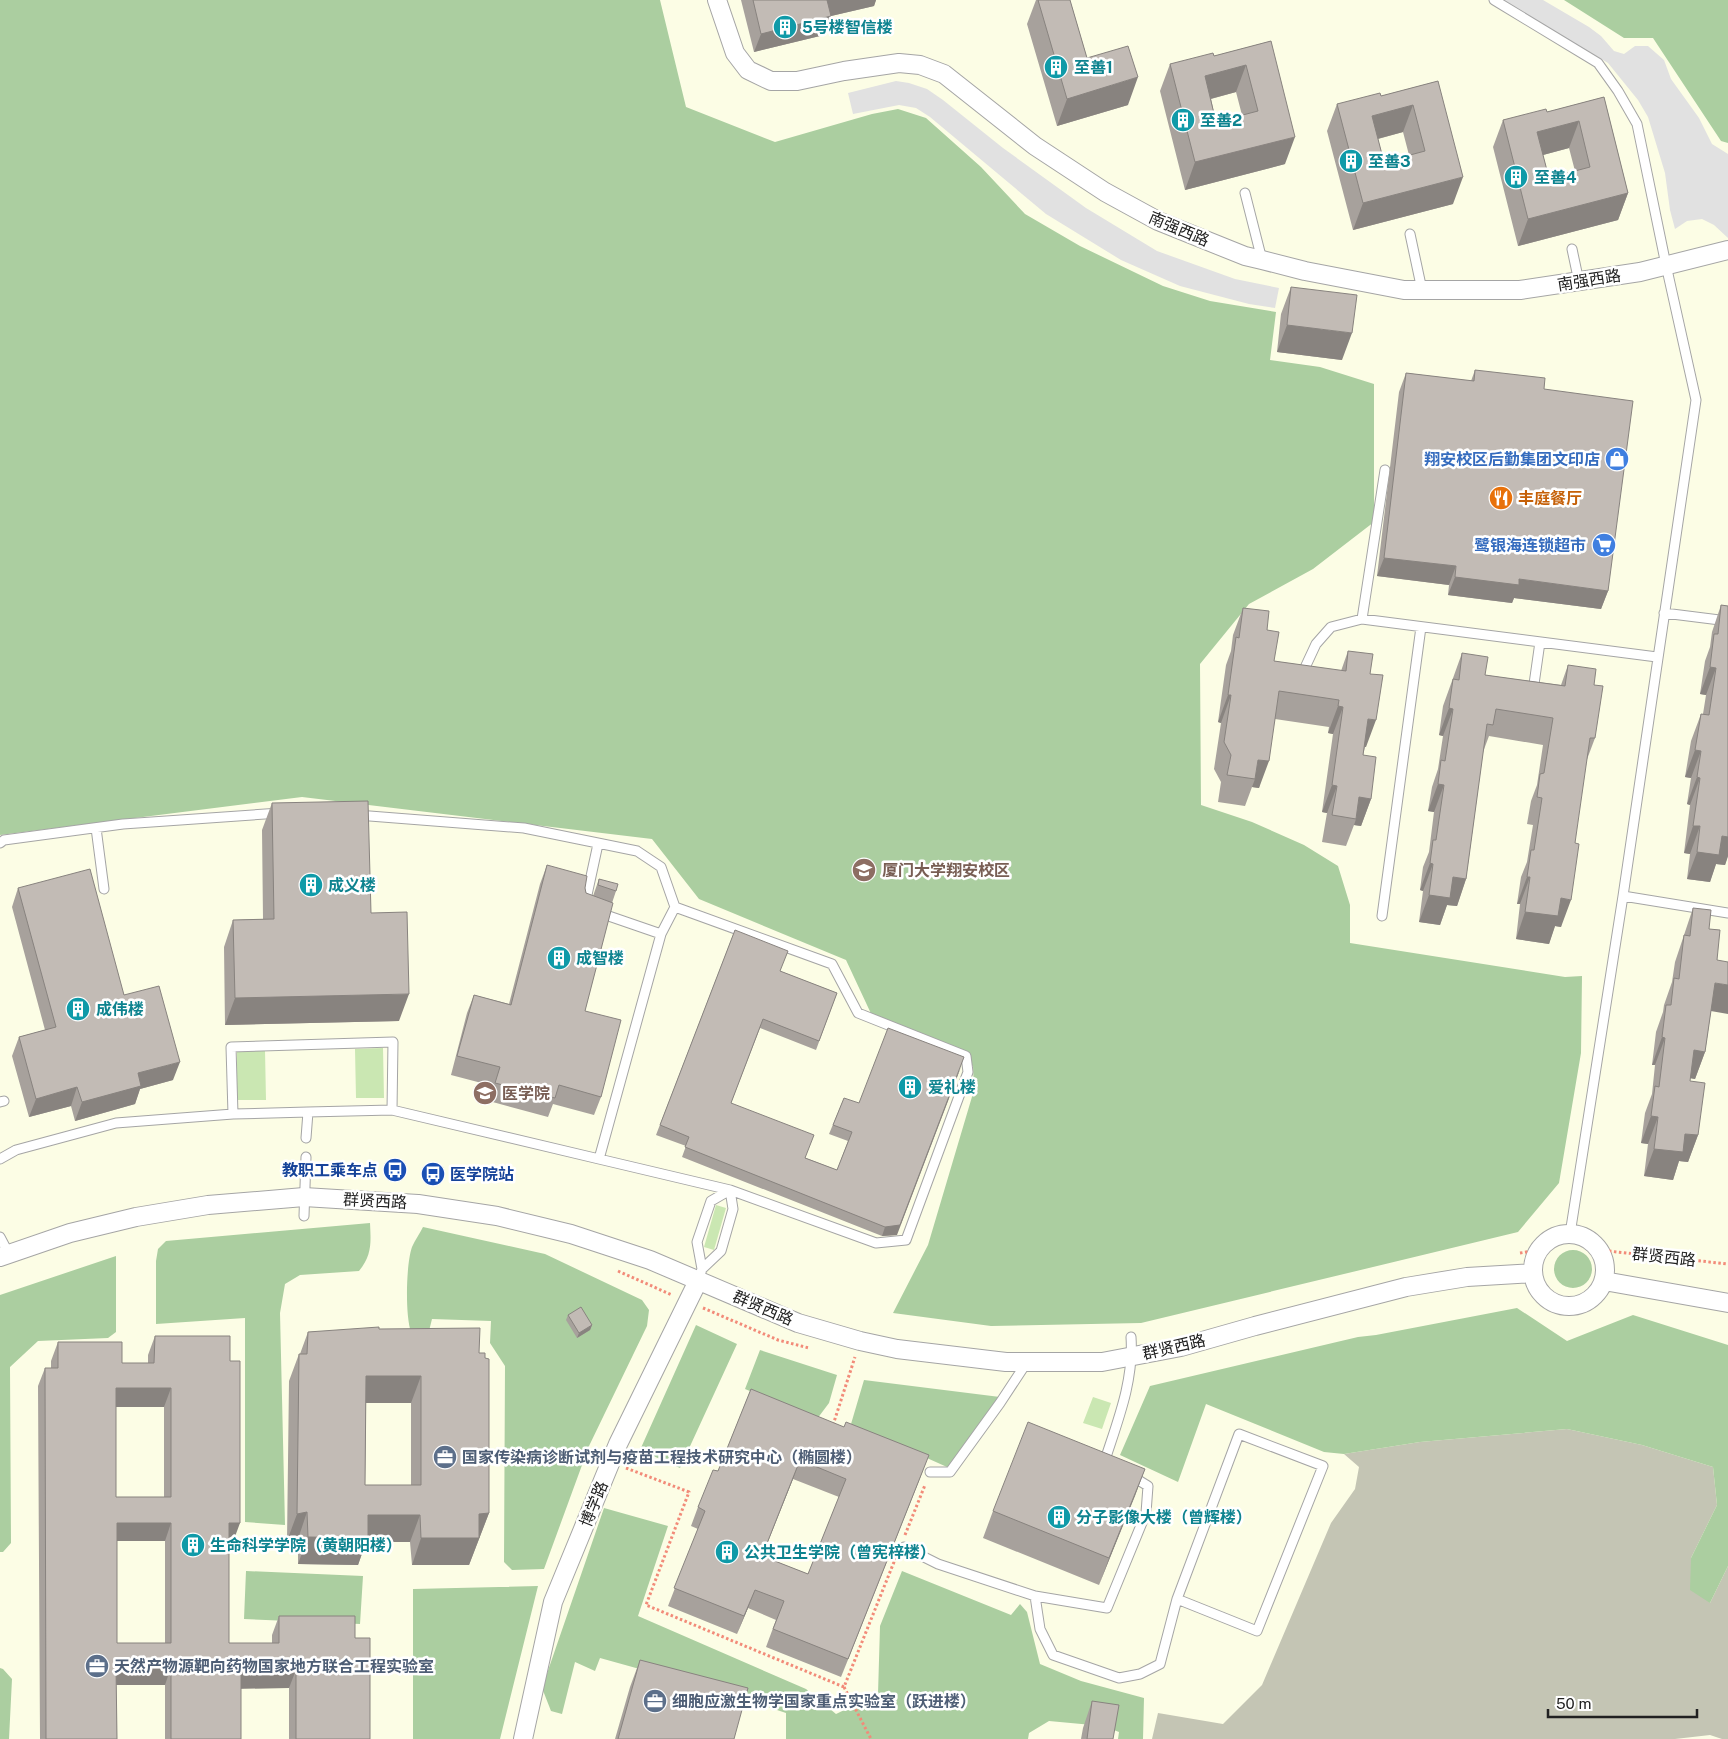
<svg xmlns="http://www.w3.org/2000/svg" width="1728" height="1739" font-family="'Public Sans','Noto Sans SC',sans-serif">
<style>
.education{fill:#fcfde5}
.construction{fill:#c4c5b4}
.grass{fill:#cae7b2}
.forest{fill:#abcea0}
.parking{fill:#e1e1e1}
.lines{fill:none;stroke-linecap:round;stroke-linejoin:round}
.service-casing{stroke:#a5a5a5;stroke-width:11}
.minor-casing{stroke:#a5a5a5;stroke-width:20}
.path{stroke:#f28b79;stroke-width:3;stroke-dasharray:2.5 2.5;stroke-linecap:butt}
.service{stroke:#fff;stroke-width:9}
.minor{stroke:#fff;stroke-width:18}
.wall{fill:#a7a19c;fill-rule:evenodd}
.shaded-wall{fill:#88837f}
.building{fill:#c2bbb5;stroke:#88837f;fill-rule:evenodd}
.labels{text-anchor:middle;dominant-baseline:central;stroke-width:5;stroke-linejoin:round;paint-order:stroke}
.culture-label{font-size:16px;font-weight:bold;fill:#0d838f;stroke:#fff;text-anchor:start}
.street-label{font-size:16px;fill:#212121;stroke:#fff}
.shop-label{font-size:16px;font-weight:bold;fill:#366cbe;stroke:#fff;text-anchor:end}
.food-label{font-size:16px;font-weight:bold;fill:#c56008;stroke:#fff;text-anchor:start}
.education-label{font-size:16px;font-weight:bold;fill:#785e54;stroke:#fff;text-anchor:start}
.transit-label{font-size:16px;font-weight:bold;fill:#164399;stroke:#fff;text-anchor:end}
.service-label{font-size:16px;font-weight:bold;fill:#4e5e75;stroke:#fff;text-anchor:start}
</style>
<rect width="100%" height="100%" fill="#f1efe9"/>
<path class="education" d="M0 0H1728V1739H0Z"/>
<path class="construction" d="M1567 1429 1642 1445 1713 1467 1717 1505 1691 1558 1710 1603 1728 1566V1739H1722L1710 1735 1675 1739H1152L1158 1713 1223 1724 1262 1685 1331 1523 1355 1489 1359 1467 1344 1454 1420 1442Z"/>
<path class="grass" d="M383 1048 384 1098H356L355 1049Z
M265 1050 266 1100H237V1051Z
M716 1205 726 1208 714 1250 704 1247Z
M1093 1397 1111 1403 1102 1429 1083 1423Z"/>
<path class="forest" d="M0 0H660L686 107 775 142 872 114 898 109 926 118 981 167 1025 214 1080 246 1163 286 1210 301 1276 312 1270 360 1320 367 1374 384V522L1313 569 1249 604 1200 664 1201 805 1252 822 1304 845 1338 866 1350 905V943L1565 977 1582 976 1581 1053 1559 1183 1518 1232 1141 1323 991 1326 893 1313 928 1245 974 1090 973 1066 874 1020 846 960 699 899 652 839 302 797 0 835Z
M1564 0H1728V143L1721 141 1653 38H1624Z
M370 1223C371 1243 372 1255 359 1271L300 1275 285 1284 280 1313 285 1525 245 1522V1318L156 1324V1261L158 1249 166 1241Z
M423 1227 545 1254 642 1300 649 1310 647 1326 589 1446 544 1569 512 1570 504 1562 505 1366 490 1343 491 1321 432 1319 428 1335 411 1332C405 1315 406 1264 412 1247 415 1240 420 1233 423 1227Z
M1554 1269a19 19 0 1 1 38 0a19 19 0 1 1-38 0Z
M116 1256V1332L108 1338 38 1341 10 1367 11 1543 3 1552H0V1295Z
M1517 1308 1567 1341 1633 1315 1728 1345V1566L1710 1603 1690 1590 1691 1558 1717 1505 1713 1467 1642 1445 1567 1429 1420 1442 1344 1454 1324 1452 1206 1404 1178 1482 1120 1455 1150 1386 1358 1337 1376 1335Z
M696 1325 737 1344 680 1468 640 1450Z
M760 1350 837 1375 829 1403 817 1419 745 1389Z
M864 1380 1000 1397 969 1446 947 1467 851 1424Z
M604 1508 668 1526 638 1616 806 1689 836 1714 878 1694 880 1626 902 1571 1011 1615 1020 1604 1027 1612 1040 1664 1081 1681 1144 1698 1143 1739H1118L1119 1732 1103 1726 1049 1721 1029 1733 1028 1739H786V1713L726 1693 600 1658 595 1671 575 1662 562 1714 551 1711 542 1688Z
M246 1571 363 1576 360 1624 244 1619Z
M538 1586 500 1739H413V1589Z
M0 1668 3 1669 12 1679 9 1739H0Z"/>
<path class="parking" d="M1501 0H1543L1589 27 1601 36 1614 51 1624 54 1635 46H1648L1664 60 1671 79 1699 118 1712 144 1728 154V238L1714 225 1702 219 1687 221 1675 229 1670 210 1665 173 1648 117 1638 100 1608 63Z
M896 81 909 83 927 89 943 100 1003 148 1086 208 1157 251 1235 279 1279 288 1275 308 1249 304 1180 286 1121 260 1046 214 930 117 916 108 899 105 853 114 848 93Z"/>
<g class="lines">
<g class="service-casing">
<path id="service" d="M1494 0 1598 63 1618 91 1637 124 1666 265 1696 400 1623 896 1570 1234
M1245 193 1262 260
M1410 234 1422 290
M1572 249 1579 282
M1664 613 1728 621
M1362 619 1385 470
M1302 674 1316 644 1331 627 1362 619 1657 657
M1533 691 1540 642
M357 815 524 828 637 851 661 867 675 907
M96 828 104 889
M0 843 4 840 123 824 280 813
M1623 896 1728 913
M585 904 598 844
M600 913 661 934
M1382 916 1421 627
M0 1102 4 1101
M392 1110 599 1159 661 934 675 907 832 964 858 1013 966 1056 968 1072 906 1240 876 1243 730 1190 599 1159
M233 1114 231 1047 393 1042 392 1110 308 1112
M0 1159 16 1150 116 1123 233 1114 308 1112 306 1138
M304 1216 306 1157
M0 1237 9 1254
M698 1281 702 1269 697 1242 711 1201 730 1190 733 1209 721 1251 702 1269
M1110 1463 1105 1460C1118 1420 1134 1380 1131 1337
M930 1472H950L1000 1403 1027 1362
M904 1547 938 1564 1035 1596 1040 1629 1053 1655 1119 1678 1140 1674 1160 1664 1177 1599 1239 1434 1323 1466 1257 1631 1177 1599
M1035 1596 1107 1608 1146 1513 1148 1486 1130 1475"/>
</g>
<g class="minor-casing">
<path id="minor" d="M717 0 735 53 748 70 771 81H797L844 71 899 63 920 65 944 74 1035 146 1105 192 1158 221 1245 256 1262 260 1305 271 1404 290H1520L1640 272 1728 250
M1533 1270a36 36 0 1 1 72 0a36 36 0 1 1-72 0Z
M0 1257 70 1233 136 1217 208 1205 304 1197 418 1204 497 1216 571 1234 650 1260 798 1323 860 1341 897 1349 1006 1362H1102L1181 1347 1255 1326 1406 1287 1467 1277 1533 1273
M1604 1281 1728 1303
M523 1739 553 1602 618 1444 698 1281"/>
</g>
<path class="path" d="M1599 1250 1728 1264
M1520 1253 1539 1250
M618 1271 672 1295
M703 1308 778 1340 809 1348
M833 1425 855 1357
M626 1468 689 1492 646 1605 844 1687 896 1557
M905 1535 925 1485
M844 1687 871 1739"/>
<use href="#service" class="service"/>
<use href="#minor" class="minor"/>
</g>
<path class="wall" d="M741 0H876L874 6 831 16 824 35 754 52Z
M1036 0H1070L1087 58 1128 105 1057 126 1027 24Z
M1271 41 1285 164 1185 190 1160 91 1170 64 1214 56ZM1236 92 1242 115 1216 122 1211 99Z
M1438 81 1453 204 1353 230 1327 131 1337 104 1381 96ZM1403 132 1409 155 1384 162 1378 139Z
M1604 97 1628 193 1618 220 1518 246 1493 147 1503 120 1547 112ZM1569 148 1575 171 1549 178 1543 155Z
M1291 287 1342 360 1277 352 1281 314Z
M1475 370 1544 389 1608 591 1601 609 1514 598 1512 603 1448 595 1449 585 1377 576 1399 392 1406 373 1471 381Z
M1721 605 1728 606V856L1725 865 1716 864 1710 882 1687 879 1690 854 1684 853 1690 805 1687 804 1691 778 1685 777 1691 741 1701 714H1703L1706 695 1700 694 1705 661 1710 647 1712 632Z
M1243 608 1267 630 1274 661 1341 671 1348 651 1370 674 1366 747H1365L1363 755 1371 799 1361 826 1354 825 1346 846 1322 842 1327 813 1322 812 1333 734 1328 733 1329 727 1275 719 1259 788 1252 787 1245 806 1218 802 1221 782 1214 769 1221 723 1218 722 1226 665 1231 651 1233 635Z
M1462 653 1485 675 1561 685 1568 665 1594 685 1595 738 1586 762 1561 927 1555 926 1549 944 1516 939 1520 904H1517L1521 877 1527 862 1533 825 1527 824 1531 801 1537 785 1543 745 1489 736 1483 752 1466 879 1457 906 1447 905 1440 925 1419 922 1423 891 1420 890 1423 867 1429 852 1434 812 1428 811 1432 787 1438 769 1443 736 1439 735 1443 706Z
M272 803 371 913 399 1021 225 1025 224 947 233 920 263 919 262 830Z
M547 865 585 888 586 893 593 896 599 879 616 891 612 903 585 1011 601 1097 594 1115 553 1104 548 1117 489 1101 493 1086 451 1075 467 1013 474 995 509 1004 540 884Z
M18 888 124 995 173 1080 140 1089 135 1104 75 1121 71 1106 29 1117 12 1056 19 1037 45 1030 12 907Z
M1693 908 1709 929 1711 1011 1705 1052 1695 1079 1690 1078V1081L1698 1135 1688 1162 1679 1161 1673 1180 1644 1176 1648 1144 1641 1143 1645 1113 1652 1094 1655 1065H1652L1656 1032 1663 1012 1664 1005 1672 982 1675 962Z
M735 930 780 971 837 993 816 1050 760 1028 731 1103 806 1158 837 1170 848 1141 829 1134 844 1098 897 1235 882 1236 682 1157 686 1146 656 1135Z
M568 1315 592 1325 590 1330 577 1338 566 1320Z
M379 1329 479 1353 489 1513 469 1565H412L410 1542H366L358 1565 298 1564V1539L287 1541 289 1381 299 1354H300L308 1332ZM366 1403H411V1485H365Z
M155 1336 233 1542H229V1643H272V1635L279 1616 355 1638 370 1739H289V1688H241V1739H165V1685H116L117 1739H40L38 1386 45 1368H51V1361L58 1342 122 1363H148V1355ZM116 1407H164V1497H116ZM117 1541H165V1643H117Z
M751 1389 922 1473 841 1677 766 1647 776 1620 748 1608 737 1634 668 1606 698 1529 691 1526 698 1507 718 1471ZM793 1479 839 1497 808 1574 762 1556Z
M1145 1469 1099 1585 983 1538 993 1511Z
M640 1660 734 1739H615L630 1687Z
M1092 1701 1113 1739H1081L1083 1728Z"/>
<path class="shaded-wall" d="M827 0H876L874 6 831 16 824 35 754 52 761 34Z
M1246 65 1236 92 1195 103 1205 76Z
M1138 77 1128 105 1057 126 1067 99Z
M1413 105 1403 132 1362 143 1372 116Z
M1579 121 1569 148 1528 159 1537 132Z
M1295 137 1285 164 1185 190 1195 162Z
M1463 177 1453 204 1353 230 1363 203Z
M1628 193 1618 220 1518 246 1528 219Z
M1287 325 1352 333 1342 360 1277 352Z
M1384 558 1456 566 1449 585 1377 576Z
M1455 577 1519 579 1608 591 1601 609 1514 598 1512 603 1448 595Z
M1710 667 1716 668 1706 695 1700 694Z
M1228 695H1231L1221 723 1218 722Z
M1338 706 1343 707 1333 734 1328 733Z
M1449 708 1453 709 1443 736 1439 735Z
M1368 719 1376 720 1366 747 1359 746Z
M1695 750 1701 751 1691 778 1685 777Z
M1258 760 1269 761 1259 788 1252 787 1255 779Z
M1697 777 1700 778 1690 805 1687 804Z
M1438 784 1444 785 1434 812 1428 811Z
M1332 785 1337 786 1327 813 1322 812Z
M1359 797 1371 799 1361 826 1354 825 1356 819Z
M1693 826H1700L1690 854 1684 853Z
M1722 836 1728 837V856L1725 865 1716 864 1710 882 1687 879 1697 852Z
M1430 863 1433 864 1423 891 1420 890Z
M1453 877 1466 879 1457 906 1447 905 1440 925 1419 922 1429 895Z
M1527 877H1530L1520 904H1517Z
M1561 898 1571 900 1561 927 1555 926 1549 944 1516 939 1525 912Z
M1715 983 1728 985V1014L1705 1010Z
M409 994 399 1021 225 1025 235 998Z
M1662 1037 1665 1038 1655 1065H1652Z
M1694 1050 1705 1052 1695 1079 1684 1077Z
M180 1062 173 1080 140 1089 135 1104 75 1121 82 1102 138 1073Z
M961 1067 897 1235 882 1236 885 1227Z
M77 1087 71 1106 29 1117 36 1099Z
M1651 1116 1658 1117 1648 1144 1641 1143Z
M1685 1134 1698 1135 1688 1162 1679 1161 1673 1180 1644 1176 1654 1149Z
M592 1325 590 1330 577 1338 579 1333Z
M366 1376H421L411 1403H356Z
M116 1388H171L164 1407H109Z
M929 1455 922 1473 841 1677 848 1659Z
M800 1460 793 1479 755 1574 762 1556Z
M1145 1469 1135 1496 1099 1585 1109 1558Z
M307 1512 298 1539 287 1541 297 1514Z
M489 1513 469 1565H412L421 1538 479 1514Z
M368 1515H420L410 1542H366L358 1565 298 1564 308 1537Z
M117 1523H171L165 1541H110Z
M229 1523H240L233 1542H222Z
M755 1590 748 1608 737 1634 744 1616Z
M116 1667H171L165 1685H110Z
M241 1670H296L289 1688 234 1689Z"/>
<path class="building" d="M753 0H829H827L831 16 761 34Z
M1038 0H1070L1087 58 1128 46 1138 77 1067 99Z
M1271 41 1295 137 1195 162 1170 64 1213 53 1214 56ZM1246 65 1258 111 1216 122 1205 76Z
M1438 81 1463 177 1363 203 1337 104 1380 93 1381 96ZM1413 105 1425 151 1384 162 1372 116Z
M1604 97 1628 193 1528 219 1503 120 1546 109 1547 112ZM1579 121 1590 167 1549 178 1537 132Z
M1291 287 1357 295 1352 333 1287 325Z
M1475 370 1545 378 1544 389 1633 401 1608 591 1519 579V585L1455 577 1456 566 1384 558 1406 373 1474 381Z
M1721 605 1728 606V837L1722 836 1719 855 1697 852 1700 826H1693L1700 778 1697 777 1701 751 1695 750 1701 714 1709 715 1716 668 1710 667 1714 634H1718Z
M1243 608 1269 611 1267 630 1279 632 1274 661 1346 671 1348 651 1373 654 1370 674 1383 675 1376 720 1368 719 1363 755 1376 757 1371 799 1359 797 1356 819 1332 815 1337 786 1332 785 1343 707 1338 706 1339 700 1279 691 1269 761 1258 760 1255 779 1227 775 1231 755 1224 742 1231 695H1228L1236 637 1239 638Z
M1462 653 1488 657 1485 675 1565 686 1568 665 1596 669 1594 685 1603 686 1595 738H1590L1575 843 1579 844 1571 900 1561 898 1558 916 1525 912 1530 877H1527L1531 850H1534L1542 798 1537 797 1540 774 1544 773 1553 718 1496 709 1493 725 1487 724 1466 879 1453 877 1450 898 1429 895 1433 864 1430 863 1433 840H1436L1444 785 1438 784 1441 760 1445 761 1453 709 1449 708 1453 679 1459 680Z
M368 801 371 913 407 912 409 994 235 998 233 920 274 919 272 803Z
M547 865 587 876 585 888 586 893 613 903 585 1011 621 1020 601 1097 559 1085 555 1098 495 1083 500 1067 457 1056 474 995 511 1005Z
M90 869 124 995 159 986 180 1062 138 1073 141 1086 82 1102 77 1087 36 1099 19 1037 56 1027 18 888Z
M599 879 618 884 616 891 598 885Z
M1693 908 1711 910 1709 929 1720 930 1717 960 1728 962V985L1715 983 1705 1052 1694 1050 1690 1081 1705 1083 1698 1135 1685 1134 1683 1152 1654 1149 1658 1117 1651 1116 1655 1086 1659 1087 1665 1038 1662 1037 1666 1005H1671L1674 978 1679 979 1684 935 1690 936Z
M735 930 788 951 780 971 837 993 819 1041 763 1019 731 1103 814 1135 805 1158 837 1170 852 1132 833 1125 844 1098 859 1103 888 1028 964 1057 900 1225 885 1227 685 1147 689 1137 660 1125Z
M581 1307 592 1325 579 1333 568 1315Z
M379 1327V1329L480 1328 479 1353H485V1358L489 1359V1513L479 1514V1538H421L420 1515H368V1538L308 1537 307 1512 297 1514 299 1354H307L308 1332ZM366 1376H421V1485H365Z
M155 1336H230V1361H240V1523H229V1643H279V1616H355V1638H370V1739H296V1670H241V1739H171V1667H116L117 1739H46L45 1368H58V1342H122V1363H154ZM116 1388H171V1497H116ZM117 1523H171V1643H117Z
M751 1389 844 1427 846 1422 929 1455 848 1659 773 1629 784 1601 755 1590 744 1616 674 1588 705 1511 698 1507 713 1470 718 1471ZM800 1460 846 1479 808 1574 762 1556Z
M1028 1422 1145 1469 1109 1558 993 1511Z
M640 1660 748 1688 734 1739H618Z
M1092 1701 1119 1705 1113 1739H1087Z"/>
<defs>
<g id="building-disc" transform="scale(1.25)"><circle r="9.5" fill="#0f9aa8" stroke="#fff"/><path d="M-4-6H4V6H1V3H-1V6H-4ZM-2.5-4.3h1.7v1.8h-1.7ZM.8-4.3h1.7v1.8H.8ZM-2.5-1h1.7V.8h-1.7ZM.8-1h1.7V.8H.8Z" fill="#fff"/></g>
<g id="shop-disc" transform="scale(1.25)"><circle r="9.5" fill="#3f7fe0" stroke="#fff"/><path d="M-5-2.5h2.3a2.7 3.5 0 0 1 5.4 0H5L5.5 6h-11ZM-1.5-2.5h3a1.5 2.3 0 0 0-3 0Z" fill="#fff"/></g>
<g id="restaurant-disc" transform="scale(1.25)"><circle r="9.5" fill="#e8710a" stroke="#fff"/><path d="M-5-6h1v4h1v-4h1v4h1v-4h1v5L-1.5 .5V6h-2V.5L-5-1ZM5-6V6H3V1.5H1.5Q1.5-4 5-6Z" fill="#fff"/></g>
<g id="supermarket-disc" transform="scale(1.25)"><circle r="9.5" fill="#3f7fe0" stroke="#fff"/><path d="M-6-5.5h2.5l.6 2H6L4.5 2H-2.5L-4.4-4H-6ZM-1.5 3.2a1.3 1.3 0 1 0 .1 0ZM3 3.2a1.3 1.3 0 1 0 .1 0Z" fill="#fff"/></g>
<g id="university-disc" transform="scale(1.25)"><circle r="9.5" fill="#8d6e63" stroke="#fff"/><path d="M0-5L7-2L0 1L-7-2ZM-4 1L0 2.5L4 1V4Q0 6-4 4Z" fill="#fff"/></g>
<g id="bus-disc" transform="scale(1.25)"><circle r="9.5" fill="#1a4fb4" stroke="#fff"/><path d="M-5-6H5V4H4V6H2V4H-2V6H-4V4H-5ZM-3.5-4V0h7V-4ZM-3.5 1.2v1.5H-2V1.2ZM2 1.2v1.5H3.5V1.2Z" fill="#fff"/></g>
<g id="office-disc" transform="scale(1.25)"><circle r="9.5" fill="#5c6f8a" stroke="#fff"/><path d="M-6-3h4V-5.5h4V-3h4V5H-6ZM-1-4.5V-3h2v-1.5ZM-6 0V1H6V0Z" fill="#fff"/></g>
</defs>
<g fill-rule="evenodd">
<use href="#building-disc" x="785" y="27"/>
<use href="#building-disc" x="1056" y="67"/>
<use href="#building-disc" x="1183" y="120"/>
<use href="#building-disc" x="1351" y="161"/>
<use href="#building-disc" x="1516" y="177"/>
<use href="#shop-disc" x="1617" y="459"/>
<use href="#restaurant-disc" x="1501" y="498"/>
<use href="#supermarket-disc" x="1604" y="545"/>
<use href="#university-disc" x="864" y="870"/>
<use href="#building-disc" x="311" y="885"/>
<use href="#building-disc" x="559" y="958"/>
<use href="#building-disc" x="78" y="1009"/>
<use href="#building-disc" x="910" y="1087"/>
<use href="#university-disc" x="485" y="1093"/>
<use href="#bus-disc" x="395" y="1170"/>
<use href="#bus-disc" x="433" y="1174"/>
<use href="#office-disc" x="445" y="1457"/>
<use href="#building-disc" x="1059" y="1517"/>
<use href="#building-disc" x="193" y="1545"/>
<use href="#building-disc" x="727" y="1552"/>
<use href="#office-disc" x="97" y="1666"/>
<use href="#office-disc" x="655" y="1701"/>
</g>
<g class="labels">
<g class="culture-label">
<text x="802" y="27">5号楼智信楼</text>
<text x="1074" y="67">至善1</text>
<text x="1200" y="120">至善2</text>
<text x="1368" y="161">至善3</text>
<text x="1534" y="177">至善4</text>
<text x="328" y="885">成义楼</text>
<text x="576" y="958">成智楼</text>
<text x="96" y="1009">成伟楼</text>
<text x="928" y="1087">爱礼楼</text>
<text x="1076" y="1517">分子影像大楼（曾辉楼）</text>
<text x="210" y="1545">生命科学学院（黄朝阳楼）</text>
<text x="744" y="1552">公共卫生学院（曾宪梓楼）</text>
</g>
<g class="street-label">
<text transform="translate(1179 229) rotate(23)">南强西路</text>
<text transform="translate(1589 280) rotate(-9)">南强西路</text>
<text transform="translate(375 1201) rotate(3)">群贤西路</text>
<text transform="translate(1664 1257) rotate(6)">群贤西路</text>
<text transform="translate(763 1308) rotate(23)">群贤西路</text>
<text transform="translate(1174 1347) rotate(-13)">群贤西路</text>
<text transform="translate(594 1504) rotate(-68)">博学路</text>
</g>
<g class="shop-label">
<text x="1600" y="459">翔安校区后勤集团文印店</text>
<text x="1586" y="545">鹭银海连锁超市</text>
</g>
<g class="food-label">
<text x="1518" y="498">丰庭餐厅</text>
</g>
<g class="education-label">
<text x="882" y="870">厦门大学翔安校区</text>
<text x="502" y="1093">医学院</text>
</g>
<g class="transit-label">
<text x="378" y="1170">教职工乘车点</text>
<text x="450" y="1174" text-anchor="start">医学院站</text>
</g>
<g class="service-label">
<text x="462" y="1457">国家传染病诊断试剂与疫苗工程技术研究中心（椭圆楼）</text>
<text x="114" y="1666">天然产物源靶向药物国家地方联合工程实验室</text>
<text x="672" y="1701">细胞应激生物学国家重点实验室（跃进楼）</text>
</g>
</g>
<path d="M1548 1709v8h149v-8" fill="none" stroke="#212121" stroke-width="2.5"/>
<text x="1556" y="1709" font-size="15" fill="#212121" stroke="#ffffff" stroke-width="4" paint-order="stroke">50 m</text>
</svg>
